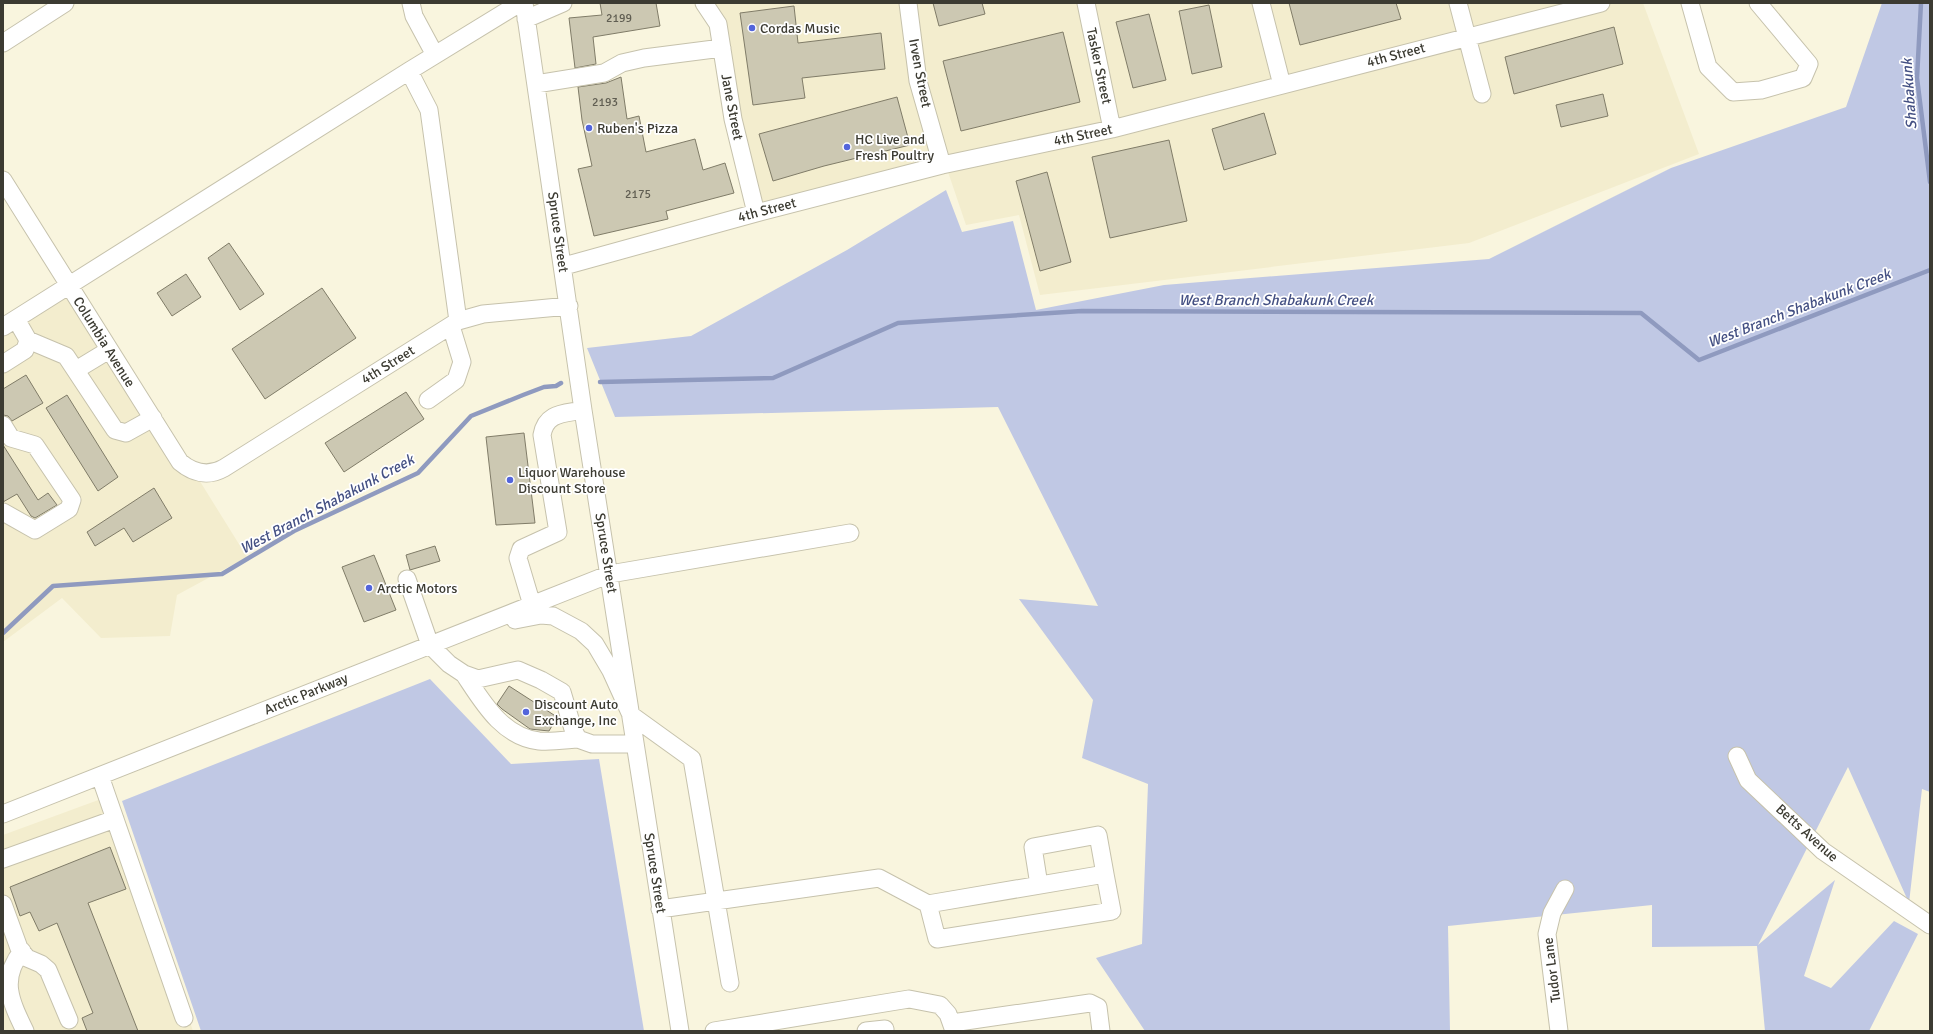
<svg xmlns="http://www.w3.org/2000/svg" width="1933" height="1034" font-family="Signika,sans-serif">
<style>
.built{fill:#f3edce}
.green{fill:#c0c8e4}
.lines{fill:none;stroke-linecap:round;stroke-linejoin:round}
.stream{stroke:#8f9abf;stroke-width:4.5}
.building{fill:#ccc8b2;stroke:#807c68}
.minor-casing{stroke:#c6c2ac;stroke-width:19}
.minor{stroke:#fff;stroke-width:17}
.poi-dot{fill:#5365db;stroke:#fff;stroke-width:1.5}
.labels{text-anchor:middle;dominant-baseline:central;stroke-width:3.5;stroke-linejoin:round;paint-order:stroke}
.number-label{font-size:12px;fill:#605e52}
.poi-label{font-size:14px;fill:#3c3b32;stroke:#fff;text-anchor:start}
.street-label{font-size:14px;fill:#3c3b32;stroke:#fff}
.water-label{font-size:15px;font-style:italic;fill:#445083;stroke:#fff}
</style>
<rect width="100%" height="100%" fill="#f9f5de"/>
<path class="built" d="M709 3H1643L1699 154 1469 243 1040 295 1019 215 966 225 946 166 760 211Z
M73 277 247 557 177 595 170 636 101 638 62 598 3 642V321Z
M112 795 193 1031H3V835Z"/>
<path class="green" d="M1882 3H1930V792L1922 789 1909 903 1848 767 1758 945 1835 880 1804 976 1831 988 1894 921 1918 934 1869 1031H1765L1757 946 1652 947V905L1448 926 1450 1031H1145L1096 958 1142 944 1148 784 1082 758 1093 700 1019 599 1098 606 998 407 615 417 587 348 691 336 847 250 946 190 962 232 1013 221 1036 310 1164 285 1489 259 1671 168 1846 107Z
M430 679 511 764 599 759 644 1031H201L122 801Z"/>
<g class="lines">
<path class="stream" d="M1921 3 1917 78 1930 182
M600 382 773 378 898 323 1082 311 1641 313 1699 360 1930 270
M3 633 53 586 222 574 294 531 418 473 471 416 523 395 544 387 556 386 561 383"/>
</g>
<path class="building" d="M600 3H656L660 26 593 37 596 64 575 68 569 18 602 15Z
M933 3H982L985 14 939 26Z
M1289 3H1396L1401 19 1300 45Z
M1209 5 1222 67 1192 74 1179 11Z
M794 6 798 43 881 33 885 69 802 78 805 98 753 105 740 13Z
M1149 14 1166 80 1133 88 1116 22Z
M1614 27 1623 64 1514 94 1505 57Z
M1063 32 1080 102 961 131 943 61Z
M621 77 627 119 639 116 646 152 695 139 703 170 725 163 734 193 666 211 668 219 594 236 578 169 592 166 582 120 578 87 606 83Z
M1603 94 1608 116 1561 127 1556 105Z
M897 97 910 145 824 166 773 181 759 134Z
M1264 113 1276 154 1224 170 1212 129Z
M1169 140 1187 221 1110 238 1092 157Z
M1047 172 1071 262 1040 271 1016 181Z
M229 243 264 294 240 310 208 258Z
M186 274 201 297 172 316 157 293Z
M322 288 356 338 265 399 232 349Z
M26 375 43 403 12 421 8 416 3 415V389Z
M406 392 424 419 344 472 325 443Z
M67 395 118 477 98 491 46 408Z
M524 433 535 523 496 525 486 437Z
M3 445 38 500 48 493 57 505 35 518 31 516 17 494 3 502Z
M154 488 172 518 133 542 124 528 95 546 87 532Z
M435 546 440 561 410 570 406 555Z
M374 555 396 610 364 622 342 567Z
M509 686 557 717 549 731 530 729 502 709 497 704Z
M110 847 126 889 88 903 138 1031H87L82 1018 93 1013 57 923 39 931 30 912 20 916 10 887Z"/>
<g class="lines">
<g class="minor-casing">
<path id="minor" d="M411 3 414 16 435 55
M524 3 583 410 680 1031
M704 3 718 24 733 119 756 213
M908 3 918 81 942 165
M1086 3 1112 129
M1261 3 1282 85
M1458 3 1482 94
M1690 3 1708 67 1733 92 1761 90 1803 78 1809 64 1758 3
M526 19 563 3
M3 43 65 3
M409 71 429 110 458 321
M536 84 604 73 622 63 644 58 722 48
M3 180 180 462C193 473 208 477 224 468L458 321 483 314 569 306
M564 266 756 213 942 165 1112 129 1601 3
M3 327 409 71 520 3
M28 340 66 356 115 430 126 433 153 418
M3 364 25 350 28 340 16 319
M76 370 109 350
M428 400 456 380 462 362 451 326
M3 425 11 438 35 445 72 500 69 509 35 530 3 512
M407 579 430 645 449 664 464 674 478 679 518 670 541 680 562 692 573 729 578 739 592 744H635
M532 605 518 558 521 549 558 532 542 435C546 412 564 414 583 410
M515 620 541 615 553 616 581 631 595 644 611 671 631 715 692 759 730 983
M464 674C482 701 502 737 539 741 552 742 565 740 578 739
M1737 756 1748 780 1823 851 1930 925
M100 776 184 1018
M3 814 610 574 850 533
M3 859 115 819
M1039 885 1033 847 1098 835 1105 874
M3 904 19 948 27 958 41 964 48 970 69 1020
M660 909 879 878 928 904 1105 874 1112 911 937 939 928 904
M22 951C0 979 10 1000 25 1031
M952 1023 1090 1003 1098 1007 1101 1031
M714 1031 909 999 940 1005 948 1014 954 1031
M866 1031 885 1029V1031
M1559 1031 1547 934 1552 913 1565 889"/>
</g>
<use href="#minor" class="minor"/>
</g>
<g class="poi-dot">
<circle cx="752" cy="28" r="4"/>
<circle cx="589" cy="128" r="4"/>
<circle cx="847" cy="147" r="4"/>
<circle cx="510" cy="480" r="4"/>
<circle cx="369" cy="588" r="4"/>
<circle cx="526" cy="712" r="4"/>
</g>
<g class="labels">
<g class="number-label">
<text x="619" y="18">2199</text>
<text x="605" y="102">2193</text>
<text x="638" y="194">2175</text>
</g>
<g class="poi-label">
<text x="760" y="28">Cordas Music</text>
<text x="597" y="128">Ruben's Pizza</text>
<text x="855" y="139">HC Live and<tspan x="855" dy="16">Fresh Poultry</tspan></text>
<text x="518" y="472">Liquor Warehouse<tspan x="518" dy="16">Discount Store</tspan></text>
<text x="377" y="588">Arctic Motors</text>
<text x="534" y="704">Discount Auto<tspan x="534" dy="16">Exchange, Inc</tspan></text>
</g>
<g class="street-label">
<text transform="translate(1396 55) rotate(-15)">4th Street</text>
<text transform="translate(1099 66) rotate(78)">Tasker Street</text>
<text transform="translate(920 73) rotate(79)">Irven Street</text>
<text transform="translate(732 107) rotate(79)">Jane Street</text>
<text transform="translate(1083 135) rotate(-12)">4th Street</text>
<text transform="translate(767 210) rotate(-15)">4th Street</text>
<text transform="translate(558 232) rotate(82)">Spruce Street</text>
<text transform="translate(104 342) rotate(58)">Columbia Avenue</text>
<text transform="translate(388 365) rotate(-32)">4th Street</text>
<text transform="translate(606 553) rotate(81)">Spruce Street</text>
<text transform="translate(306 694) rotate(-22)">Arctic Parkway</text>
<text transform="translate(1807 833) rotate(42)">Betts Avenue</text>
<text transform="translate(655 873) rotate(81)">Spruce Street</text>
<text transform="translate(1552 970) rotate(-97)">Tudor Lane</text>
</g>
<g class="water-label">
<text transform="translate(1909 94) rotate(-94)">Shabakunk</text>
<text x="1276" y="300">West Branch Shabakunk Creek</text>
<text transform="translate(1799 308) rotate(-21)">West Branch Shabakunk Creek</text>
<text transform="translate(327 504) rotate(-28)">West Branch Shabakunk Creek</text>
</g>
</g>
<rect width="1933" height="1034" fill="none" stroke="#3c3b32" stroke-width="8"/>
</svg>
